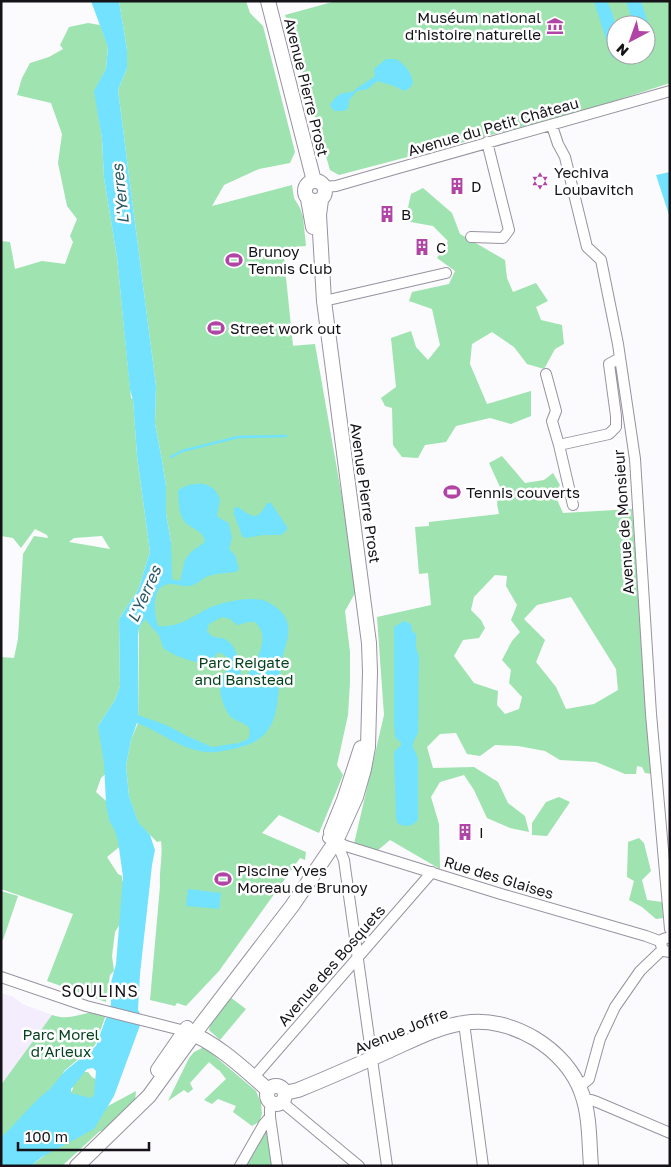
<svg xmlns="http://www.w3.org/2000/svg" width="671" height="1167" font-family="'Golos Text',sans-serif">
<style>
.built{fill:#f4edfe}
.green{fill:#9ee3b0;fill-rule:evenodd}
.water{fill:#73e2fe;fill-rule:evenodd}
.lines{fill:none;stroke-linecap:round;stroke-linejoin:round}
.stream{stroke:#73e2fe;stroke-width:2.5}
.street-casing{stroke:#9892a0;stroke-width:12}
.secondary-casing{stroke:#9892a0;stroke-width:16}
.street{stroke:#fff;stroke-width:10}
.secondary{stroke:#fff;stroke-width:14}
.labels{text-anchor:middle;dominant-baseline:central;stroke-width:5;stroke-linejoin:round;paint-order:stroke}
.poi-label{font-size:15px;fill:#151318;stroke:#fff;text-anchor:start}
.street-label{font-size:15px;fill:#151318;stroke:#fff}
.park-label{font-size:15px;fill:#06421f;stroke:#fff}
.water-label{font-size:16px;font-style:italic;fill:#285865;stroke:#fff}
.neighbourhood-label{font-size:16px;letter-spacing:1px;fill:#151318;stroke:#fff}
</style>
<rect width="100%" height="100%" fill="#fbfafd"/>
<path class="built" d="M1 993 14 997 22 1004 52 1015 49 1025 1 1086Z"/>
<path class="green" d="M119 1H246L250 13 263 26 295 152 290 163 259 169 224 185 212 206 292 185 294 198 300 208 303 217 306 246 283 248 293 346 279 347 315 344 358 588 345 611 350 652V682L348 715 337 765 343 775 319 833 279 815 262 833 306 852 305 860 300 858 219 971 186 1006 177 1003 175 1006 150 1000 160 886C159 871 163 856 161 841L157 842 138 823 129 796 126 766 131 740 138 723 139 628 143 621 171 542 166 514V486L162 460 155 424 156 386 118 90 127 68V50Z
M336 1H670V83L590 109 339 175 330 170 285 15ZM616 25H646V55H616Z
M88 23 100 25 108 46 106 69 95 91 102 139 104 178 117 257 131 398 133 399 137 456 150 552 138 590 119 619 120 686 115 700 98 726 111 769 101 778 96 792 114 808 123 844 107 857 118 874 122 876V880L131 893 129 910 115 932 112 956 114 971 110 975 106 1002 47 981 73 914 1 889V657L14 658 18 639 23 554 34 536 48 538 47 535 35 529 21 548 13 538 1 536V241L10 242 15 269 42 261 65 264 73 242 70 236 77 219 67 206 58 163 62 134 51 103 17 95 22 78 30 63 49 57 63 49 60 45 69 27ZM102 536 110 549 69 542 74 538Z
M423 188 452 213 460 234 505 260 507 278 513 292 536 283 548 301 536 307 541 320 562 325 564 344 555 349 544 369 527 364 514 347 492 332 472 344 470 364 487 404 531 391V416L511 424 490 418 456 426 446 442 425 445 418 458 402 457 393 445 392 408 385 406 381 398 396 387 391 338 411 331 416 347 428 360 440 345 432 309 409 301 412 292 449 284 455 271 437 258 448 241 433 226 405 221 411 194Z
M502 456 525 483 544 480 553 473 560 485 554 493 563 513 632 509 652 774 645 773 642 767 637 766 636 774H625L596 762 560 760 545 751 518 746 495 745 480 756 467 754 456 733 440 734 427 747 433 768 474 767 498 782 508 803 525 816 529 832 510 828 487 818 474 790 464 775 440 782 431 797 439 824 440 869 390 840 377 851 354 844 384 715 377 617 431 605 428 573 419 574 415 527 429 526V522L499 514 497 504 500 487 489 463ZM495 575 507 576 506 586 517 605 511 620 520 632 512 641 502 660 511 670 509 683 522 697 519 709 505 714 497 705 498 691 474 683 454 656 463 640 479 638 485 628 481 620 471 610 474 597ZM571 597 616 669 618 690 594 704 566 709 556 687 536 662 545 640 524 619 537 605Z
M559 797 570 802 547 836 532 835V823L546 802Z
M639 838 644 843 651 871 642 880 647 900 662 902 663 918 656 919 642 907 629 900 634 881 627 877 628 842Z
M1 891 18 896 3 940 1 939Z
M230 997 246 1009 220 1040 209 1030 210 1024Z
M97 1012 106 1015 95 1045 64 1071 56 1091 1 1150V1085L52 1015C70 1021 79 1013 97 1012Z
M204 1047 256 1091 261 1103 262 1114 259 1122 252 1126 233 1112 236 1106 218 1099 212 1104 204 1100 226 1079 219 1070H218L209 1062 190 1083 193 1089 188 1093 184 1090 168 1101 189 1058 194 1052Z
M83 1072H88L92 1077 97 1080 98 1101 70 1094 73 1089 72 1086Z
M136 1091 135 1101 106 1132 100 1131 62 1166H31L108 1106Z
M266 1129H268L274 1166H246Z"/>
<path class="water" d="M91 1H119L127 50V68L118 90 156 386 155 424 162 460 166 486V514L171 542 172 579 180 581 185 560 191 552 205 542C204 529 188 529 183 519 178 512 179 499 178 491 184 484 203 481 211 487 216 490 218 495 220 500L217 516 221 519 229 523 232 538 229 549 235 555 239 569 236 572C227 573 215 573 206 577 200 580 197 585 189 586 183 587 177 584 170 584 150 585 154 614 158 626 178 628 190 618 207 609 223 602 245 597 263 600 270 602 283 611 286 619 292 632 285 646 282 659 275 697 286 738 237 748 228 750 217 753 207 752 181 750 161 732 137 723L131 740 126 766 129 796 138 822 150 835 155 850 152 865 140 974 138 1010 142 1017V1020L114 1096 94 1129 42 1157 31 1166H1V1138L39 1098 50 1089 65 1071 96 1046 106 1018 109 1016 111 1003 110 986 116 964 123 877 118 841 115 831 109 820 106 804 104 763 98 726 115 700 120 686 119 619 138 590 150 552 137 456 133 400 130 390 117 257 104 178 102 139 94 91 106 69 108 47ZM222 617 230 619 237 625C242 625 248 621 253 622 256 622 257 624 259 627 269 641 255 663 247 676L241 675C240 662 237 646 225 639 217 636 214 640 207 631L209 624ZM145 619C149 625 153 628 158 634 161 638 161 644 164 648 170 655 199 665 208 662 213 661 215 655 219 652L227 657V662L230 666C228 670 223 674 222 679 217 689 223 707 230 716 237 724 256 722 248 739L239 743 212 747 187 736 166 725 138 715V636L139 628ZM93 1068 96 1071 94 1095 91 1098 71 1093V1089L87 1069Z
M594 1H606C617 16 616 37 616 55H639C628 61 621 63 611 56Z
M626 1H641L651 32 650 40 647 42 646 25H634Z
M386 59H396C406 66 411 71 413 83L410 88 404 91 394 86 377 81 368 89 357 91 349 100 348 108 344 111H334L330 105C336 95 341 92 353 92 357 87 369 81 375 76L374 69Z
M670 172V218L656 175Z
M267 503H271L287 527V530L281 535H264L245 538 242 536 234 514V508L238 507C253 518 258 521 267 503Z
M404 621 411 624 412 631 416 634V648L419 656 418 733C408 751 415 745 418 760V820C411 827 407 827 398 824L396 818 394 752 402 744 395 737 394 721V627Z
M188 889 221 893 219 909 186 906Z"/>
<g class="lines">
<path class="stream" d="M171 457 182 451 238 437 286 436"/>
<g class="street-casing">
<path id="street" d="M552 126 558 144 565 157 587 247 601 260 618 344 635 459 651 714 670 929
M324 187 336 186 388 171 670 91
M471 237 503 238 509 230 487 142
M324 301 446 273
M546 374 556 411 552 421 559 445 573 505
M559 445 609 434 616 427V416L609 364 620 358
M328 838 346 846 501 894 646 936 662 942
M336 841 344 860 387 1166
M670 937 663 939 661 945 664 951 670 952
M1 977 86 1006 185 1031
M464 1023 483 1166
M253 1078 432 872
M579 1087 589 1079 600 1039 615 1007 640 971 663 949
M584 1101 591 1100 597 1102 670 1133
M282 1102 359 1166
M272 1104 270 1109V1117L277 1166
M240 1166 264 1124 270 1117"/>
</g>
<g class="secondary-casing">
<path id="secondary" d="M268 1 314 181
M305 191a10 10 0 1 1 20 0a10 10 0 1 1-20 0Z
M308 199 313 227
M331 832 344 800 361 748
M186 1031C217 1043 243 1068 268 1090
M158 1070 187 1028
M267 1095a9 9 0 1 1 18 0a9 9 0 1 1-18 0Z
M285 1093 298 1090C328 1078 357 1065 386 1052 411 1041 436 1027 464 1023 511 1015 567 1049 582 1094 590 1116 589 1142 591 1166
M77 1166 149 1096 194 1034 292 906 336 841 356 797 364 769 368 747 370 672 369 643 324 301 319 215 321 200"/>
</g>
<use href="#street" class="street"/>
<use href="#secondary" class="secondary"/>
</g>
<defs>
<g id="museum-bare" transform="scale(1.35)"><path d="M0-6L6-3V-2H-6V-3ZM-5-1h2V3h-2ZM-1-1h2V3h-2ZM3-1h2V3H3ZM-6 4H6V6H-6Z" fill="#b145a5" stroke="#fff" stroke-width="2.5" paint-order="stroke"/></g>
<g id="synagogue-bare" transform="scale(1.35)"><path d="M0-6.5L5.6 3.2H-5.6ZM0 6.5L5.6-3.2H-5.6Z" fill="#b145a5" stroke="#fff" stroke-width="2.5" paint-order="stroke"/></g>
<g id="building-bare" transform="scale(1.35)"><path d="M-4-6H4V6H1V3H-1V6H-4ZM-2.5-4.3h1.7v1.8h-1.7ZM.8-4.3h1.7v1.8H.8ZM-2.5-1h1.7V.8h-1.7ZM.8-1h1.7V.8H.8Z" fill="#b145a5" stroke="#fff" stroke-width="2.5" paint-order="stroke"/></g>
<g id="stadium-bare" transform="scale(1.35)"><path d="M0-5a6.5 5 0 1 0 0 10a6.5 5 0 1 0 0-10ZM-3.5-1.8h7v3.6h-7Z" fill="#b145a5" stroke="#fff" stroke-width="2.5" paint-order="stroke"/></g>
</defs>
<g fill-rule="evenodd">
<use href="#museum-bare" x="555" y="26"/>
<use href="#synagogue-bare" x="540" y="181"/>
<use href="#building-bare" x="457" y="186"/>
<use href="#building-bare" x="387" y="214"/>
<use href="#building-bare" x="422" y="247"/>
<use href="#stadium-bare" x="234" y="260"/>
<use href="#stadium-bare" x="216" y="328"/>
<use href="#stadium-bare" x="452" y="492"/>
<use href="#building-bare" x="465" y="832"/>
<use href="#stadium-bare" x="223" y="879"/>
</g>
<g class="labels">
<g class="poi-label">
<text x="541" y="17" text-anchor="end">Muséum national<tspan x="541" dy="17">d'histoire naturelle</tspan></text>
<text x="554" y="172">Yechiva<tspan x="554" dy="17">Loubavitch</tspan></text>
<text x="471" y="186">D</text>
<text x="401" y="214">B</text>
<text x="436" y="247">C</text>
<text x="248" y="251">Brunoy<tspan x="248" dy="17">Tennis Club</tspan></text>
<text x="230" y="328">Street work out</text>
<text x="466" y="492">Tennis couverts</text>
<text x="479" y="832">I</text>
<text x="237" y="870">Piscine Yves<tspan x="237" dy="17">Moreau de Brunoy</tspan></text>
</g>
<g class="street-label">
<text transform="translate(307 87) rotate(76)">Avenue Pierre Prost</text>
<text transform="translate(493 126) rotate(-16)">Avenue du Petit Château</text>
<text transform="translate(366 493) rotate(82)">Avenue Pierre Prost</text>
<text transform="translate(623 522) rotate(-94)">Avenue de Monsieur</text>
<text transform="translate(499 877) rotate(17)">Rue des Glaises</text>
<text transform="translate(331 965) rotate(-49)">Avenue des Bosquets</text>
<text transform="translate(401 1030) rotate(-22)">Avenue Joffre</text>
</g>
<g class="park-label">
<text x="244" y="662">Parc Reigate<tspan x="244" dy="17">and Banstead</tspan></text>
<text x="61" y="1034">Parc Morel<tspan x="61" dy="17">d’Arleux</tspan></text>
</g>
<g class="water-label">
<text transform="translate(120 194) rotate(-96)">L'Yerres</text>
<text transform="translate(144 594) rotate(-66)">L'Yerres</text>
</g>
<g class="neighbourhood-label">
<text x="100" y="991">SOULINS</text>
</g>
</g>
<rect width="671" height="1167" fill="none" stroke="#151318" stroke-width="5"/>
<g transform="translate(631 40) rotate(221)"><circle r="24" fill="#ffffff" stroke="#a1a1a3"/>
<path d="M0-4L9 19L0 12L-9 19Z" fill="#b145a5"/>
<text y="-8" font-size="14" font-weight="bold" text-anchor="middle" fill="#151318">N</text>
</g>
<path d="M18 1142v8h131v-8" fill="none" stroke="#151318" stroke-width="2.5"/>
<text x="25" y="1142" font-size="15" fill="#151318" stroke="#ffffff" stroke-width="4" paint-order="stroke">100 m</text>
</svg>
